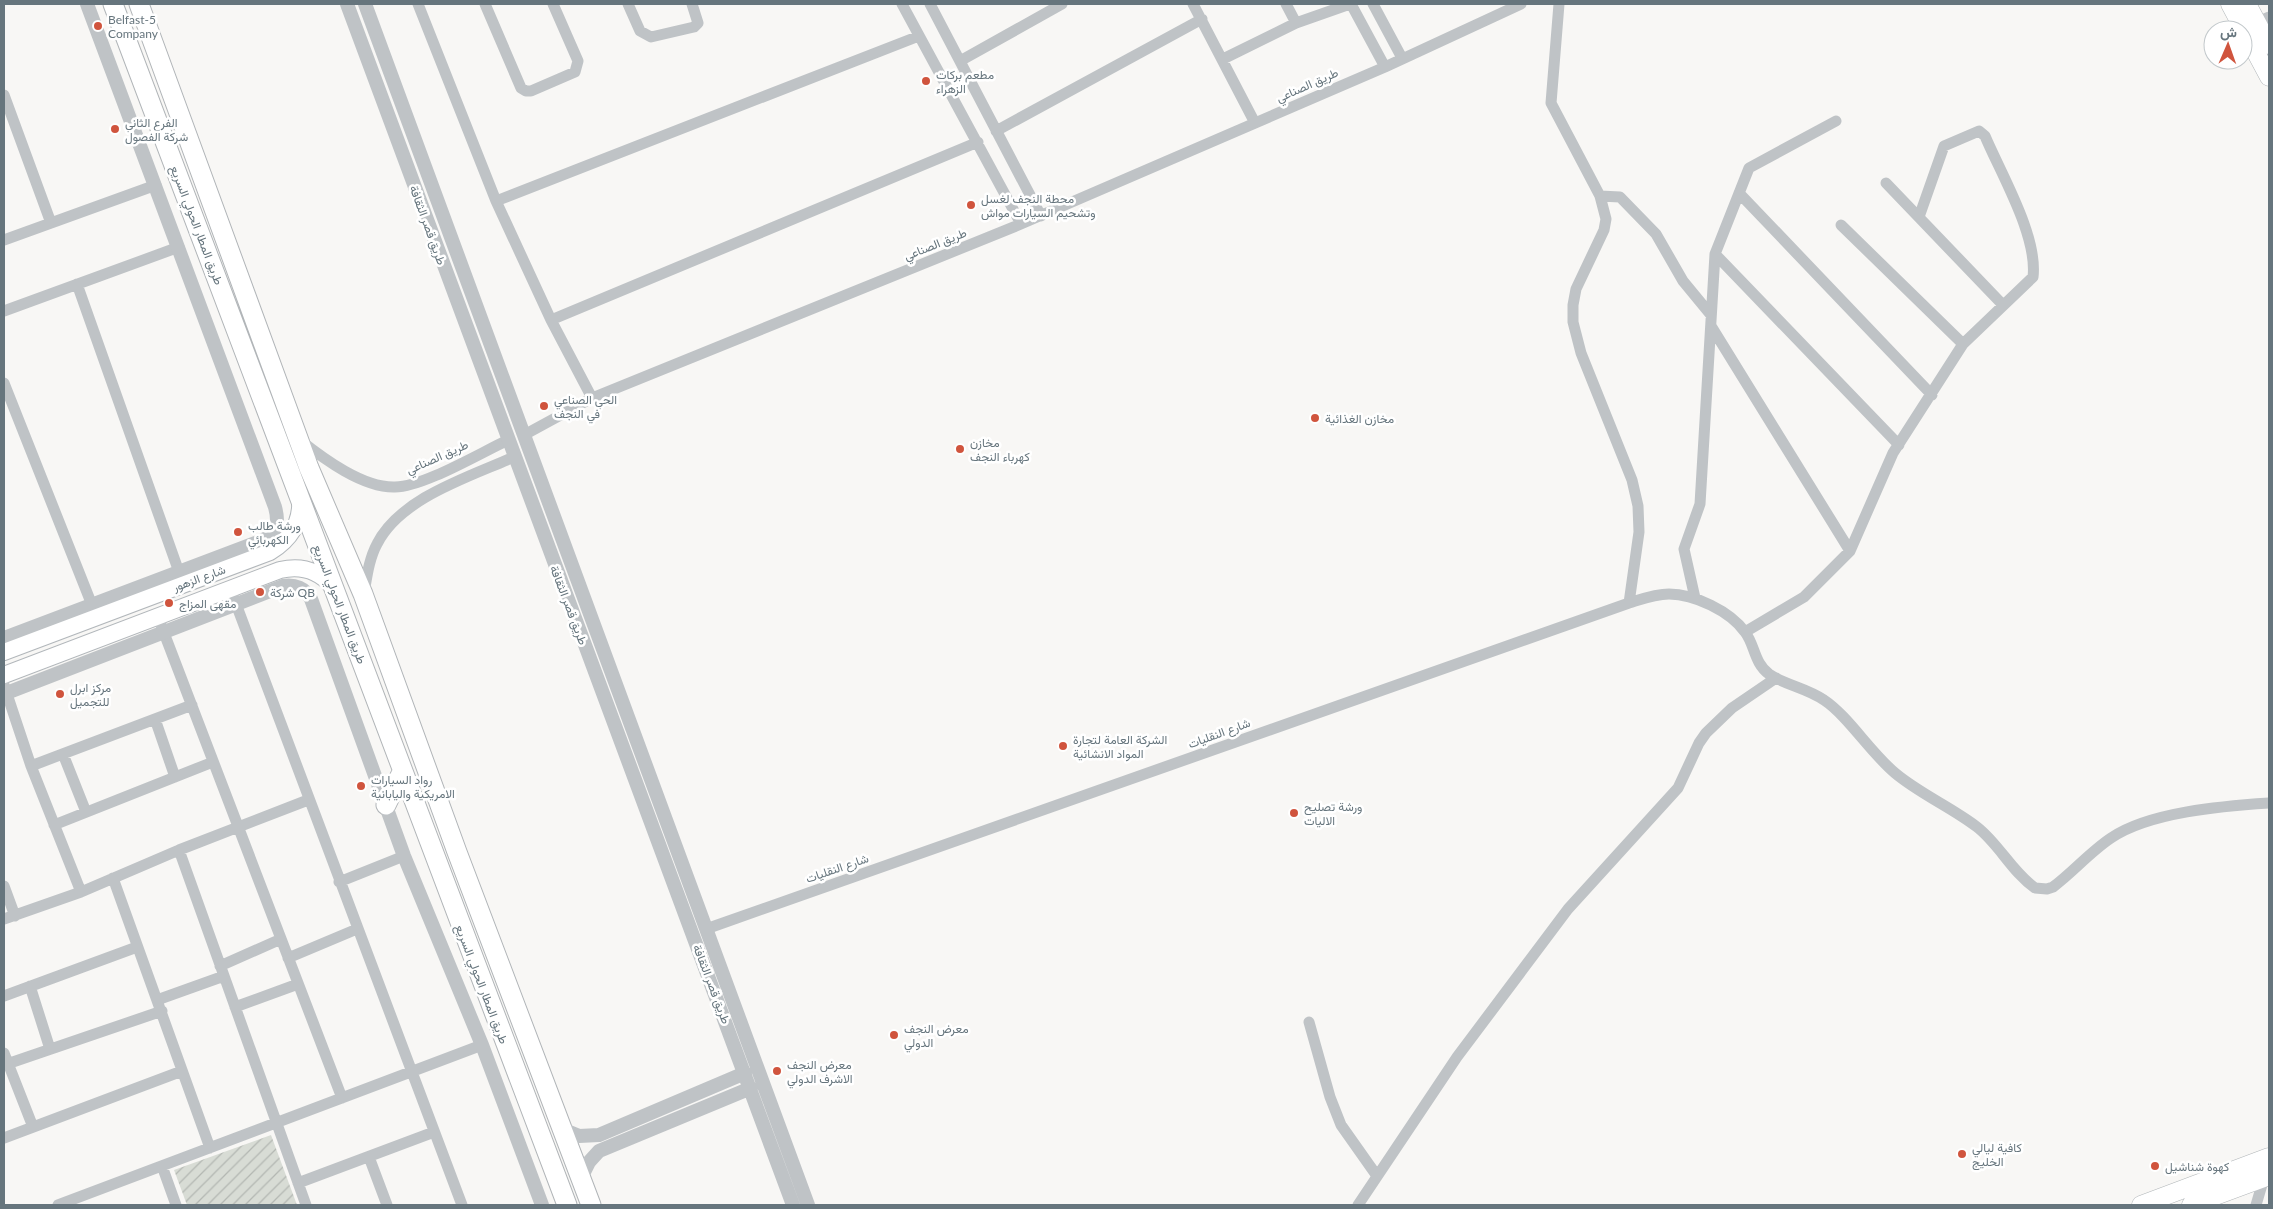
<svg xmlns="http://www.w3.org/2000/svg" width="2273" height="1209" font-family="Lato,Vazirmatn,sans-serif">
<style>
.garden{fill:url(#garden-furrows)}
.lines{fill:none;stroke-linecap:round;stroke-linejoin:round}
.secondary-casing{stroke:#b2b7bb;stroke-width:18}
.primary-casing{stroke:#b1b6b9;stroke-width:19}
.trunk-casing{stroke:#b1b5b8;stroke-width:21}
.minor{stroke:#bfc3c6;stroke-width:11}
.tertiary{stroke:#bfc3c6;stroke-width:14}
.secondary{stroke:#fff;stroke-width:16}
.primary{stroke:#fff;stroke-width:18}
.trunk{stroke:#fff;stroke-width:19}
.poi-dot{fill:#d0543d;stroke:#fff;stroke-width:2}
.labels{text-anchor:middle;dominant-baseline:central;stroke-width:5;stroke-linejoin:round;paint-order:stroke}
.poi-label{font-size:12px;fill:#66757d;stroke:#fff;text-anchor:start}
.street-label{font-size:12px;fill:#66757d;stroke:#fff}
</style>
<defs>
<pattern id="garden-furrows" width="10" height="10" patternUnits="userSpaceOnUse" patternTransform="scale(1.25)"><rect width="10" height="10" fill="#d8dcd5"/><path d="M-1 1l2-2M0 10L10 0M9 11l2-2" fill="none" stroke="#b3b7b2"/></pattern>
</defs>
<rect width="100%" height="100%" fill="#f8f7f5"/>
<path class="garden" d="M271 1135 297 1205H187L174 1170Z"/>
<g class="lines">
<g class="secondary-casing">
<path id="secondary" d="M4 652 270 552C290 540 302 522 300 498
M4 675 280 570C301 565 318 570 332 586"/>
</g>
<g class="primary-casing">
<path id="primary" d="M2230 4 2269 77
M2247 4 2269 45
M2141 1205 2269 1157
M2191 1205 2269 1176"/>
</g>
<g class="trunk-casing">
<path id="trunk" d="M113 4 567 1205
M139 4 309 468 363 594 457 852 591 1205
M386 805 402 772"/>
</g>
<path class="minor" d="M418 4 496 201 551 320 592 398
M485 4 521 88 526 91H531L575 72 578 61 553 4
M628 4 640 31 651 37 694 27 698 23 692 4
M902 4 1021 224
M930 4 1041 216
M1193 4 1255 123
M1286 4 1296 23
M1351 4 1385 67
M1373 4 1402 58
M1559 4 1551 103 1600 196 1606 219 1604 230 1576 289 1573 305V322L1581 353 1632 480 1638 506 1639 532 1629 603
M2257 22 2269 17
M1223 59 1296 23 1350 4
M960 61 1062 4
M4 95 51 223
M996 131 1202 19
M1886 183 2002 304
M1739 193 1932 395
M1600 196 1620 197 1656 234 1683 281 1711 315
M496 201 919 36
M1841 225 1963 344
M4 240 156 185
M1715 254 1899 445
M77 284 179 572
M4 311 179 247
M551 320 978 142
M1711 326 1850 551
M4 383 92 605
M524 435 592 398 1021 224 1385 67 1521 4
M300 440C324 459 363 488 395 487 423 487 480 453 508 440
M230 588 462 1205
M364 593C367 576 369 559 377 544 400 498 469 477 514 457
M1695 598 1684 549 1700 504 1715 254 1749 168 1836 121
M161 625 342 1098
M1745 632 1804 597 1850 551 1893 453 1963 344 2033 277C2038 236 2001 174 1985 136L1979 131 1944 146 1919 217
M4 685 31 766 81 892
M155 719 175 777
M63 754 86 812
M31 766 192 705
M54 825 213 762
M179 850 306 1205
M113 878 210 1148
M339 882 404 856
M4 886 15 916
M4 919 81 892 179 850 308 800
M706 929 1629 603C1642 599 1655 594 1669 594 1694 594 1730 611 1745 632 1755 645 1754 663 1769 674 1785 685 1807 688 1824 700 1848 716 1870 752 1895 773 1920 794 1951 807 1977 827 1999 844 2012 872 2035 888L2047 889 2053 887C2073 872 2090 852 2111 838 2149 812 2223 806 2269 803
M288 958 357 929
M220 966 281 939
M30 986 50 1049
M4 996 137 947
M157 1000 224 976
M235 1007 298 984
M1309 1022 1330 1097 1341 1125 1377 1176
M4 1053 33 1127
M7 1064 162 1011
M4 1138 182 1071
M369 1157 387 1205
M162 1166 176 1205
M298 1183 434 1132
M58 1205 482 1045
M1358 1205 1457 1057 1568 909 1678 788 1699 743 1706 733 1732 708 1776 678
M2256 1205 2264 1178"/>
<path class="tertiary" d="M347 4 793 1205
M365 4 808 1205
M4 638 263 540C278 533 279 522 275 507L87 4
M4 694 283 586C295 584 305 588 311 599L404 856 482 1045 542 1205
M562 1129 579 1136 599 1135 745 1073
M581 1178 589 1162 599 1151 751 1088"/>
<use href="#secondary" class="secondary"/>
<use href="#primary" class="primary"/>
<use href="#trunk" class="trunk"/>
</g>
<g class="poi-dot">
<circle cx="98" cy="26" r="5"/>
<circle cx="926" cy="81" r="5"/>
<circle cx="115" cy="129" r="5"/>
<circle cx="971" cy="205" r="5"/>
<circle cx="544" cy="406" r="5"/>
<circle cx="1315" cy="418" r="5"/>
<circle cx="960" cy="449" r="5"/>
<circle cx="238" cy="532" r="5"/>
<circle cx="260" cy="592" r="5"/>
<circle cx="169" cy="603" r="5"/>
<circle cx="60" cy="694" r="5"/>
<circle cx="1063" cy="746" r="5"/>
<circle cx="361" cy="786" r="5"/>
<circle cx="1294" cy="813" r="5"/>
<circle cx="894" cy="1035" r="5"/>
<circle cx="777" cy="1071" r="5"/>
<circle cx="1962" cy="1154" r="5"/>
<circle cx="2155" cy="1166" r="5"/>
</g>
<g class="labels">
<g class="poi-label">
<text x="108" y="19">Belfast-5<tspan x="108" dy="14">Company</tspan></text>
<text x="936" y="74">مطعم بركات<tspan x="936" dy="14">الزهراء</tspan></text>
<text x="125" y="122">الفرع الثاني<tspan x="125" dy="14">شركة الفصول</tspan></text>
<text x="981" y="198">محطة النجف لغسل<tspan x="981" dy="14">وتشحيم السيارات مواش</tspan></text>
<text x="554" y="399">الحي الصناعي<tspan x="554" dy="14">في النجف</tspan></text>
<text x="1325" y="418">مخازن الغذائية</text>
<text x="970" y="442">مخازن<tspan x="970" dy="14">كهرباء النجف</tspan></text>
<text x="248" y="525">ورشة طالب<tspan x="248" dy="14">الكهربائي</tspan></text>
<text x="270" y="592">شركة QB</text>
<text x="179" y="603">مقهى المزاج</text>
<text x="70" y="687">مركز ابرل<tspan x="70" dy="14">للتجميل</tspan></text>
<text x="1073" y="739">الشركة العامة لتجارة<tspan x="1073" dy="14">المواد الانشائية</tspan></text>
<text x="371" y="779">رواد السيارات<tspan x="371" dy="14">الامريكية واليابانية</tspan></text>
<text x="1304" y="806">ورشة تصليح<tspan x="1304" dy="14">الاليات</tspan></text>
<text x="904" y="1028">معرض النجف<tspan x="904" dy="14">الدولي</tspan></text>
<text x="787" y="1064">معرض النجف<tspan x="787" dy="14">الاشرف الدولي</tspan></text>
<text x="1972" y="1147">كافية ليالي<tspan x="1972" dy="14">الخليج</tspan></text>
<text x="2165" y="1166">كهوة شناشيل</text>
</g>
<g class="street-label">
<text transform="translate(1307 85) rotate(-24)">طريق الصناعي</text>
<text transform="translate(197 225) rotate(69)">طريق المطار الحولي السريع</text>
<text transform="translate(428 225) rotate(70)">طريق قصر الثقافة</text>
<text transform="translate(935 244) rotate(-22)">طريق الصناعي</text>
<text transform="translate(437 457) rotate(-24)">طريق الصناعي</text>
<text transform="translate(199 578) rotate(-20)">شارع الزهور</text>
<text transform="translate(340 604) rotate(69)">طريق المطار الحولي السريع</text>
<text transform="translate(569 605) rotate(69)">طريق قصر الثقافة</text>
<text transform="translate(1219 733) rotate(-20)">شارع النقليات</text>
<text transform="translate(837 868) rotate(-19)">شارع النقليات</text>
<text transform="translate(482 984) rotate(69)">طريق المطار الحولي السريع</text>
<text transform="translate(712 984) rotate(69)">طريق قصر الثقافة</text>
</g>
</g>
<rect width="2273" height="1209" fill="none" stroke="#66757d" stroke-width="10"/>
<g transform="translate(2228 45) rotate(2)"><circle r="24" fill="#ffffff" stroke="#c2c8cb"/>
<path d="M0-4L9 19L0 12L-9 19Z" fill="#d0543d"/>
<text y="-8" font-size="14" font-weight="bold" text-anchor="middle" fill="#66757d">ش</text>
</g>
</svg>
